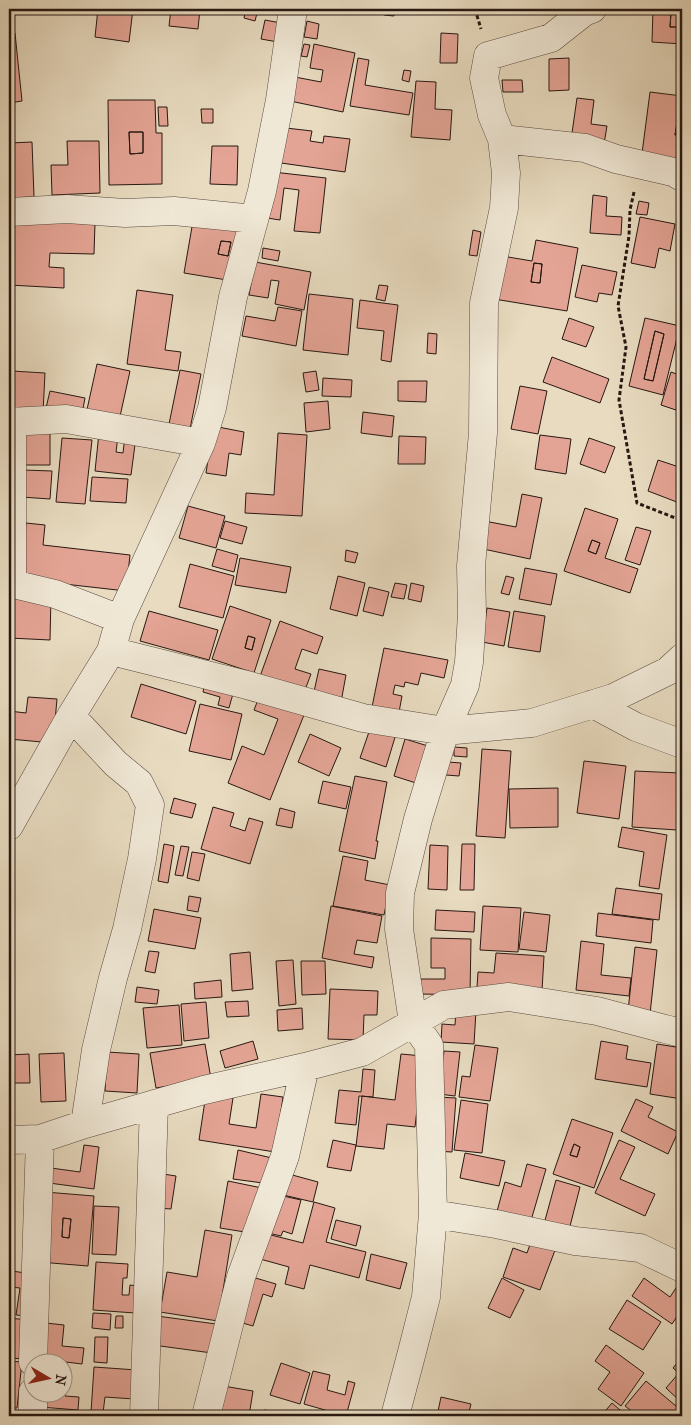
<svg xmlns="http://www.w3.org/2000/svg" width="691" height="1425" font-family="'IM FELL French Canon',serif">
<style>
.building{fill:#e4a495;stroke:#271812;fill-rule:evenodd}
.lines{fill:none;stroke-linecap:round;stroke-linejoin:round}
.minor-casing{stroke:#57493e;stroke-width:29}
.path{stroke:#271812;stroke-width:3;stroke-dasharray:4 2.5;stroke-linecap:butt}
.minor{stroke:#f0e8d6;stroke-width:28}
</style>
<rect width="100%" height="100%" fill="#e8dbc0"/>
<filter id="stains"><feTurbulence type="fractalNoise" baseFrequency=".004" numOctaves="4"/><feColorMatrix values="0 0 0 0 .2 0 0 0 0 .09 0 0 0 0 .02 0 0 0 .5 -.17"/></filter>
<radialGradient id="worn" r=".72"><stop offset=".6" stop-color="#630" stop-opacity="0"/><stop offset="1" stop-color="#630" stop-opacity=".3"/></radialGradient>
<path class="building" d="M98 9H133L129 42 95 37Z
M171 9H200L198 29 169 26Z
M246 9H258L255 21 244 18Z
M385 9H395L394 16 384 15Z
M653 9H682V13H671L670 27H682V44L652 42Z
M671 13H682V27H670Z
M265 20 281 23 278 42 261 39Z
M307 21 319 24 317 39 304 37Z
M15 33 22 101 9 103V34Z
M441 33 458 34 457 63H440Z
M304 44 310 45 307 57 301 56Z
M314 44 355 53 343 112 290 101 295 77 321 82 323 70 310 68Z
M358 58 369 60 365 85 413 93 409 115 350 106Z
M569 58V90L549 91V59Z
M404 70 411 71 409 82 402 80Z
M502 80H522L523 92H503Z
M416 81 436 82 435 109 452 110 450 140 411 137Z
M650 92 682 96V124L677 123 675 135 682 136V166L641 161Z
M577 98 594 100 591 124 607 126 604 144 571 140Z
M108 100H155L156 133H162V184L109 185ZM129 132H143V153L130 154Z
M158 107H167L168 126H159Z
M201 109H213V123H202Z
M677 123 682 124V136L675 135Z
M286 128 312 131 310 141 323 143 324 136 350 139 345 172 281 163Z
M129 132H143V153L130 154Z
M67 141H99L100 193 52 195 51 165H68Z
M32 142 34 197 9 198V143Z
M212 146H238L237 185 210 184Z
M273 172 326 178 320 233 294 231 299 190 284 188 280 220 267 218Z
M593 195 607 197 606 216 622 217 621 235 590 233Z
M639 201 649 203 647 215 636 214Z
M640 217 675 224 670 251 659 248 655 268 631 263Z
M9 219 95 223 94 254 50 253 49 267 64 268V288L9 285Z
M193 221 241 229 227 280 184 273ZM221 241 231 242 228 256 218 254Z
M473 230 481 232 477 256 469 255Z
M536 240 578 248 567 311 494 299 502 256 532 261ZM534 263 542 264 540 283 531 282Z
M221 241 231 242 228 256 218 254Z
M263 248 280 251 278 261 262 258Z
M255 262 311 272 304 310 275 304 279 281 271 280 268 298 249 295Z
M534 263 542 264 540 283 531 282Z
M582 265 617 272 612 295 599 293 597 302 575 297Z
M379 285 388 286 385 301 376 299Z
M137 290 173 295 165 350 181 352 178 371 127 364Z
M309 294 353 299 348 355 303 350Z
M360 300 398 305 391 362 381 360 384 331 357 328Z
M278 307 302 311 296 346 242 336 246 316 275 321Z
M569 318 594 327 586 347 562 339Z
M645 318 680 326 663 395 629 386ZM655 331 664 334 653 381 644 379Z
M655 331 664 334 653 381 644 379Z
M428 333 437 334 436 354 427 353Z
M552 357 609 379 600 403 543 382Z
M97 364 130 371 119 421 86 414Z
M180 370 201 374 189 434 168 429Z
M12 371 45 373 43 413 10 411Z
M316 371 319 390 306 392 303 373Z
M671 372 682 376V412L661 405Z
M323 378 352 380 351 397 322 396Z
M398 381H427L426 402 398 401Z
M520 386 547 391 538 434 511 429Z
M50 391 85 398 81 419 45 412Z
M328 401 330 429 306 432 304 403Z
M363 412 394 416 392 437 361 433Z
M50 425V465H19L18 426Z
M213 426 244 432 241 455 229 453 226 476 206 473Z
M99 433 118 436 116 452 123 453 125 436 136 437 131 475 95 471Z
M278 433 307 435 302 516 245 513 246 493 274 495Z
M540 435 571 439 566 474 535 469Z
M399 436 426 437 425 464H398Z
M62 438 92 440 85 504 56 502Z
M589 438 615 447 605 473 580 464Z
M658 460 682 468V504L648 491Z
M23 470 52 471 50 499 21 497Z
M92 477 128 479 126 503 90 501Z
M522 494 542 498 530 559 474 547 479 520 516 527Z
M188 506 225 516 216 548 179 538Z
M585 508 618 519 605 558 638 569 630 593 564 571ZM592 540 600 543 596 554 588 551Z
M225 521 247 527 242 544 220 538Z
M26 523 45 525 43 545 130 555 126 591 20 579Z
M636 527 651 531 640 565 625 560Z
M592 540 600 543 596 554 588 551Z
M217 549 238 555 234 572 212 566Z
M346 550 358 553 355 563 345 561Z
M240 558 291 567 286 593 235 585Z
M190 564 234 576 223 618 179 607Z
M525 568 557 574 551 605 519 599Z
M338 576 365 583 357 616 330 609Z
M506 576 514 578 509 595 501 593Z
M395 583 407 585 404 599 391 597Z
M411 583 424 586 421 602 408 599Z
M369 587 389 592 383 616 363 611Z
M9 595 51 596 50 640 9 638Z
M230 606 271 620 254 673 212 659ZM248 636 255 638 252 650 245 648Z
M487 608 510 612 504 646 482 642Z
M149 611 218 630 209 660 140 641Z
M514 611 545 616 540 652 508 647Z
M280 621 323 637 317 654 302 649 295 669 311 674 302 698 258 682Z
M248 636 255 638 252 650 245 648Z
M384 648 448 660 444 678 421 673 418 685 405 682 404 687 395 685 393 694 402 696 399 712 372 707Z
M319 669 346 675 341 702 313 696Z
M205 682 234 690 229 708 218 705 220 697 203 692Z
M141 684 196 701 186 734 131 717Z
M261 692 306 710 270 800 228 783 242 746 264 755 278 719 254 710Z
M28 697 57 699 53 743 9 739V711L26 713Z
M200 704 242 714 231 760 189 751Z
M371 726 396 734 386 767 360 758Z
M310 734 341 748 329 776 298 762Z
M405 739 428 746 416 783 394 776Z
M454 747 467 748V757L454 756Z
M482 749 511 751 505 838 476 836Z
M584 761 626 766 619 819 577 813Z
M448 762 461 763 459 776 446 775Z
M635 771 680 773 677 830 632 827Z
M355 776 387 782 376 841H378L375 859 339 851Z
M323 781 351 787 346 809 318 803Z
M558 788V827L510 828 509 789Z
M174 798 196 804 192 818 170 813Z
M213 807 234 813 230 826 245 831 249 818 263 822 250 864 201 849Z
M280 808 295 812 292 828 276 825Z
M622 827 667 835 659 889 639 886 644 852 618 847Z
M164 844 174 846 168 883 158 881Z
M462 844H475L474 890H460Z
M430 845 448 846 447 890 428 889Z
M181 846 189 847 183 876 175 875Z
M192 852 205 854 199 881 187 878Z
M343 856 368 861 365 880 390 885 384 915 333 906Z
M616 888 662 894 659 920 612 914Z
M189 896 201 898 198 912 187 910Z
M331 906 382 916 377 943 357 940 354 954 374 957 372 968 322 958Z
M483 906 521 908 518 952 480 950Z
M154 909 201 918 195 949 148 941Z
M436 910 475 912 474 932 435 930Z
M524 912 550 915 546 952 519 949Z
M598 913 653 920 651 943 596 936Z
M431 938 471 939 470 995 420 994V979H445V968H431Z
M581 941 604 944 601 975 631 978 629 996 576 990Z
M635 947 657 950 650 1014 628 1011Z
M149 951 159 952 155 973 145 971Z
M250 952 253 989 232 991 230 954Z
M496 953 544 956 542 991 477 987 478 972 494 973Z
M293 960 296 1004 279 1006 276 961Z
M301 961H325L326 994 302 995Z
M221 980 222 997 195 999 194 983Z
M137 987 159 990 157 1004 135 1002Z
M330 989 378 991 377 1015H364L363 1040 328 1039Z
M248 1001 249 1016 227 1017 225 1002Z
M206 1002 209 1038 184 1041 181 1004Z
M179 1005 182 1045 147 1048 143 1008Z
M302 1008 303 1029 278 1031 277 1010Z
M456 1009 476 1011 474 1044 441 1042 442 1024 455 1025Z
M253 1041 258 1059 225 1068 220 1051Z
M601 1041 628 1046 626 1059 651 1063 647 1087 595 1079Z
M205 1044 211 1079 156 1088 150 1053Z
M657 1044 682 1048V1099L650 1094Z
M475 1045 498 1048 490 1101 459 1097 462 1076 470 1077Z
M444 1051 460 1052 455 1096 439 1094Z
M107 1052 139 1054 137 1093 105 1091Z
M64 1053 66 1101 41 1102 39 1054Z
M29 1054 30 1083H9V1055Z
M401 1054 423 1056 415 1127 387 1124 384 1149 356 1146 362 1096 395 1100Z
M363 1069 375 1070 373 1097 359 1096 356 1125 335 1123 339 1090 361 1092Z
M206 1094 233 1098 229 1124 256 1128 261 1094 283 1097 275 1152 199 1140Z
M438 1097 456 1098 452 1152 435 1151Z
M636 1099 653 1107 648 1117 678 1132 668 1154 621 1131Z
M461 1100 488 1104 482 1153 454 1150Z
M572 1119 613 1133 594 1188 553 1174ZM574 1144 580 1147 577 1157 570 1155Z
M333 1140 356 1145 351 1171 327 1167Z
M619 1140 635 1147 620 1179 655 1194 645 1216 595 1193Z
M574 1144 580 1147 577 1157 570 1155Z
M84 1145 99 1147 94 1189 49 1183 51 1168 80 1172Z
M238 1150 276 1159 263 1183 233 1179Z
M465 1153 505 1161 499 1186 460 1178Z
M527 1164 546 1169 530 1224 496 1215 505 1182 521 1187Z
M285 1173 318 1182 313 1202 279 1194Z
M163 1174 176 1176 171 1209 157 1208Z
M556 1180 580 1187 569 1230 544 1224Z
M228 1181 262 1188 251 1233 220 1228Z
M45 1192 94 1196 88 1266 39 1262ZM63 1218 71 1219 69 1238 62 1237Z
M279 1195 301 1200 292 1234 283 1231 281 1236 268 1233Z
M314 1202 335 1208 326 1242 366 1252 359 1278 310 1265 304 1289 285 1284 289 1267 260 1259 267 1234 303 1243Z
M94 1206 119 1207 116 1255 92 1254Z
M63 1218 71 1219 69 1238 62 1237Z
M336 1220 361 1226 356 1246 331 1239Z
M205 1230 232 1235 218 1321 160 1312 167 1272 197 1277Z
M533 1236 557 1245 540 1290 503 1277 513 1248 527 1253Z
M371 1254 407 1263 400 1289 366 1280Z
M96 1262 128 1264 127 1278H123L122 1295H129L130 1285 137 1286 135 1313 93 1310Z
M12 1271 32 1274 27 1316 16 1315 20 1288 10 1287Z
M252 1277 276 1284 272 1297 263 1294 253 1326 239 1322Z
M502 1278 524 1290 510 1318 488 1308Z
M644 1278 670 1297 682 1279V1309L672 1324 632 1296Z
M627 1300 661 1322 643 1350 609 1329Z
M93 1313 111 1314 110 1330 92 1328Z
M116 1316H123V1328H115Z
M157 1316 216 1324 212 1353 153 1345Z
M9 1318 28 1320 24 1359 9 1358Z
M46 1323 64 1325 62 1346 84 1348 82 1364 42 1359Z
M95 1337H108L107 1363 94 1362Z
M606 1345 644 1373 621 1406 598 1389 610 1372 595 1361Z
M682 1357V1403L666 1388 679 1373 673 1368Z
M9 1361 22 1362 17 1408H9Z
M281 1363 310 1373 300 1404 270 1395Z
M94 1367 137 1370 134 1399 105 1397 103 1413 91 1412Z
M62 1369 68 1370 65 1396 79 1397 78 1410 40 1407 42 1392H62Z
M313 1371 330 1375 327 1390 345 1395 348 1381 355 1383 346 1416 304 1404Z
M646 1381 682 1411V1416H638L625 1406Z
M223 1386 253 1391 249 1416H218Z
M441 1397 471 1404 468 1416H437Z
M612 1403 627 1416H601Z
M264 1410 278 1412 277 1416H263Z"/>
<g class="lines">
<g class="minor-casing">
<path id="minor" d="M502 139 585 148 616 159 673 172 682 177
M9 212 67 209 125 213 174 211 254 219
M12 421V583
M9 422 66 419 201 443
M9 583 55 594 120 619
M111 651 247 685 363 718 445 731 532 723 613 698 668 671 682 658
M593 704 636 727 682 744
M71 716 116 764 139 783 150 805 142 859 127 929 113 978 96 1050 85 1124
M9 826 71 716 111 651 120 619 201 443 212 408 233 297 262 191 280 100 293 9
M9 1140 40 1139 85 1124 204 1090 305 1067 362 1052 444 1005 509 997 597 1011 665 1029 682 1033
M433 1214 496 1224 575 1241 640 1248 682 1268
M33 1362 40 1139
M33 1416V1392
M144 1416 154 1104
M206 1416 241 1277 285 1156 305 1067
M395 1416 412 1352 426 1297 433 1214 429 1045 413 1022 399 929 400 893 418 819 445 731 465 685 469 662 472 614 471 566 483 433 484 303 504 208 506 173 502 139 492 115 484 78 488 56 551 38 584 12 592 9"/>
</g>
<path class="path" d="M475 9 481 29
M634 192 630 210 629 236 618 306 626 347 619 400 637 503 678 519 682 525"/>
<use href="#minor" class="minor"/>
</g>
<rect width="691" height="1425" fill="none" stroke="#e8dbc0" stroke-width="30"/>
<rect x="10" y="10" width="671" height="1405" fill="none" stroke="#271812" stroke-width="2.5"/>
<rect x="15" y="15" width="661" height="1395" fill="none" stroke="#271812"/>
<g transform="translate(48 1378) rotate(99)"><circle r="24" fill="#f0e8d6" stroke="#a09588"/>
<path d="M0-4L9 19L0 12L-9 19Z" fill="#8f2418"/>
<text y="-8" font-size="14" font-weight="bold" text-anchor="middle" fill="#271812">N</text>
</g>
<rect width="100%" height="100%" filter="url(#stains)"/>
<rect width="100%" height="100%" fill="url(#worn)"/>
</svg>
